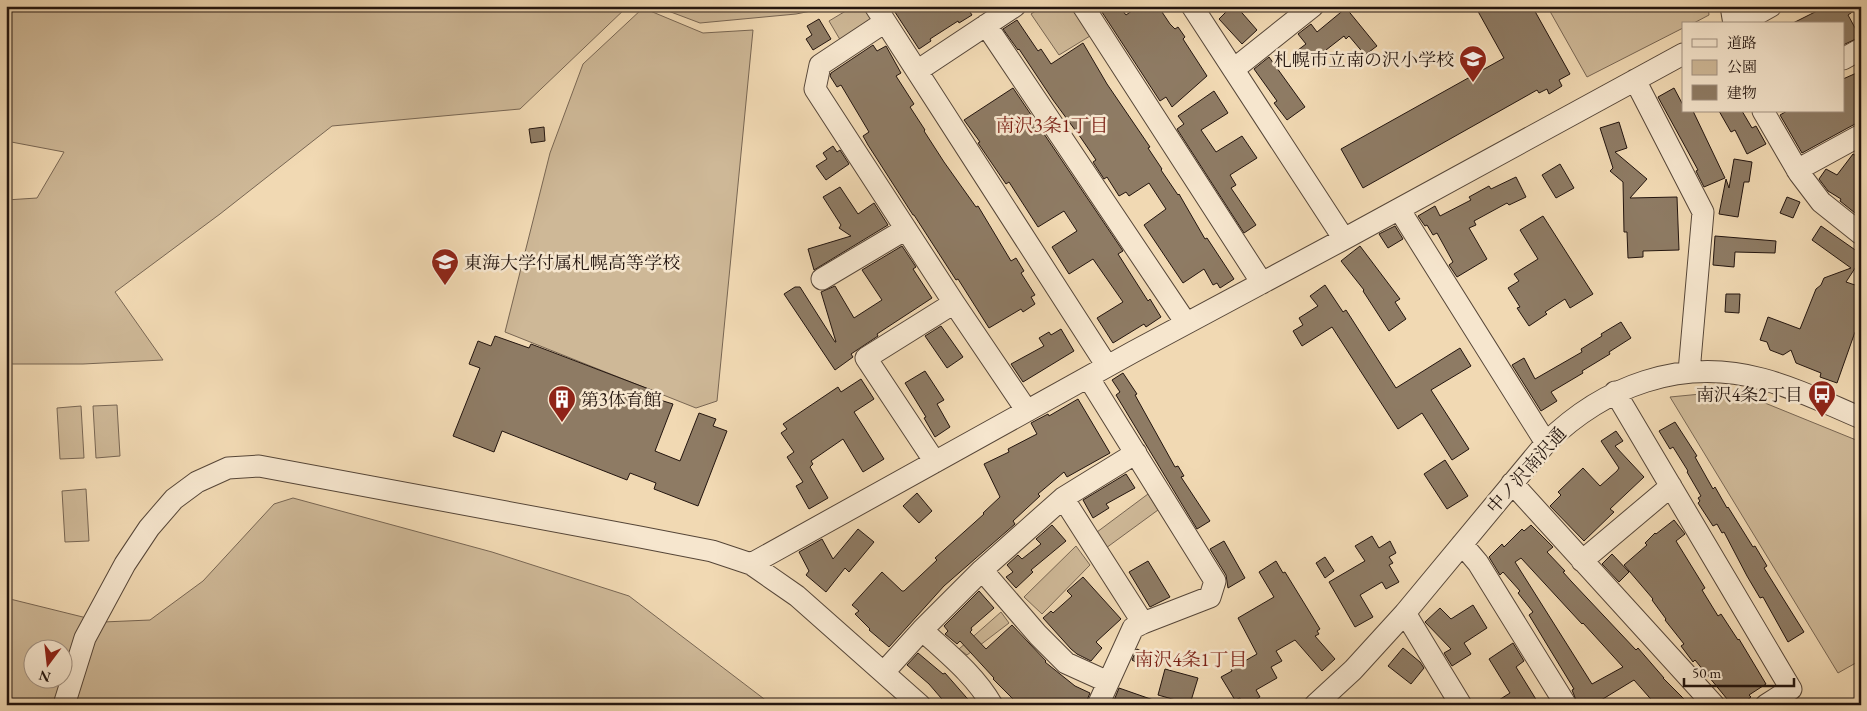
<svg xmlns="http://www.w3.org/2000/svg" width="1867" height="711" font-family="'EB Garamond','Noto Serif JP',serif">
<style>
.green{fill:#ceb897;stroke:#786653;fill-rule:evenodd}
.building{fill:#8e7b64;stroke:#23150f;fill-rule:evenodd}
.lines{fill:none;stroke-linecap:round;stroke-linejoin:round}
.minor-casing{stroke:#564638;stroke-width:23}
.minor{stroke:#f6e6ce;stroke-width:21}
.labels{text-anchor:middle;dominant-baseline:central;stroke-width:5;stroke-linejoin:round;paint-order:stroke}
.poi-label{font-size:18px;fill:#23150f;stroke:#f6e6ce;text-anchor:end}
.street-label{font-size:18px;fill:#23150f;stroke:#f6e6ce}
.neighbourhood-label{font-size:19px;fill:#7a1f14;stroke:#f6e6ce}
</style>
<rect width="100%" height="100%" fill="#f1d9b3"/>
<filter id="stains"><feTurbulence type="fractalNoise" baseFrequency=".004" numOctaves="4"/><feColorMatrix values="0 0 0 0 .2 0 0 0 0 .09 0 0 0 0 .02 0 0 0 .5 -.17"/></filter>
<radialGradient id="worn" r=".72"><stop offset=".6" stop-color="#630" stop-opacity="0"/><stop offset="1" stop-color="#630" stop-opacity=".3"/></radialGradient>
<path class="green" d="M6 6H628L520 109 332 126 220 214 115 292 163 360 83 364H12L6 343V200L37 198 64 152 6 141Z
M655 6H836L796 14 700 23Z
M854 6H869L877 21 842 43 829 21Z
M1043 6H1070L1090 36 1059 55 1031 14Z
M1547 6H1708L1709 15 1692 24H1683V28L1587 77Z
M643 8 703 33 753 30 717 401 696 408 505 332 550 153 583 64Z
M1701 394 1733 395 1760 401 1861 442V660L1838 673 1670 397Z
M117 405 120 456 96 458 93 406Z
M81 406 84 458 60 459 57 408Z
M86 489 89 541 65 542 62 491Z
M1148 494 1158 510 1106 548 1097 532Z
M293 498 492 552 629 596 772 705H6V598L103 622 150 620 203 581 274 504ZM32 648H62V678H32Z
M1076 546 1090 565 1042 614 1024 597Z
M1001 612 1009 623 967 655 959 649Z"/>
<path class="building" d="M891 6H966L972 15 959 23 958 21 930 39 931 41 919 49Z
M1098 6H1119L1126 15 1139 6H1158L1170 24 1175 29 1178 27 1185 37 1183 39 1207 76 1172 107 1166 97 1160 101Z
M1232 6H1236L1257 30 1242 44 1219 19Z
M1475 6H1532L1570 74 1559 80 1562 86 1549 94 1547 89 1539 93 1537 90 1363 188 1341 149 1504 58Z
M1827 6H1861L1848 15 1860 37 1843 45V24H1791Z
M1346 8 1377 46 1365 55 1349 36 1346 39 1344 36 1308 64 1298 50 1306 44 1298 34 1311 24 1317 32Z
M819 19 831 39 813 50 806 39 812 35 807 26Z
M1017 20 1038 51 1041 49 1051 64 1083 43 1107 84 1150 147 1148 148 1162 169 1161 170 1178 195 1179 194 1205 239 1207 238 1234 279 1220 288 1217 283 1213 285 1204 269 1183 283 1144 225 1166 209 1149 183 1129 196 1126 192 1119 196 1107 177 1104 179 1093 162 1096 160 1081 138 1053 100 1019 49 1018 50 1003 29Z
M873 45 877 51 886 46 901 73 896 76 914 104 910 107 925 130 924 131 944 162 976 207 978 206 1011 261 1016 258 1024 271 1021 273 1035 295 1031 297 1035 304 1023 312 1021 309 989 328 958 279 956 280 914 215H913L868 145 863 136 869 132 841 85 837 87 830 76 831 73Z
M1269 57 1305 107 1287 120 1274 103 1277 101 1254 69Z
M1861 71V123L1855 124 1802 153 1780 115 1787 111H1843V79Z
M1013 88 1123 251 1118 254 1148 301 1150 299 1161 317 1146 327 1144 324 1113 343 1097 318 1123 302 1093 259 1069 274 1052 247 1077 231 1064 211 1038 227 1009 182 1006 184 978 143 980 142 964 120Z
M1674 88 1683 105V111H1693L1725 178 1704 187 1696 171 1698 170 1658 97Z
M1214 91 1228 113 1201 130 1216 152 1242 136 1257 158 1230 175 1236 185 1231 188 1256 225 1244 233 1177 129 1184 124 1178 116Z
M1719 111H1742L1752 128 1756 126 1766 144 1747 154 1735 130 1731 132Z
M1619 122 1627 148 1615 152 1647 179 1630 198 1677 197 1679 250 1643 251V257L1628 258 1627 232H1624L1623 182 1610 171 1613 168 1600 128Z
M544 127 545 141 531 143 529 129Z
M833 146 837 152 840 150 849 164 826 180 816 166 827 159 823 153Z
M1853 154 1861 159V204L1855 213 1840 201 1841 199 1828 191 1819 179 1826 169 1837 175Z
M1734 159 1752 162 1749 182H1744L1738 217 1719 214 1726 179 1729 188Z
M1560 164 1574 188 1556 198 1542 175Z
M1516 177 1526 197 1509 205 1507 203 1474 221 1476 225 1469 228 1487 259 1457 277 1449 265 1453 262 1437 233 1433 235 1427 225 1425 226 1418 216 1435 206 1440 216 1471 200 1469 197 1489 186 1491 189Z
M840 187 858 214 874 203 888 225 814 270 808 249 851 236 839 228 841 225 823 197Z
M1787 197 1800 202 1793 218 1780 213Z
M1543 216 1593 294 1570 308 1565 299 1545 312 1547 314 1529 326 1517 308 1520 307 1508 288 1519 281 1514 274 1538 259 1520 230Z
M1395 226 1403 239 1388 248 1379 234Z
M1821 226 1861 254V259L1846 282 1861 287V334L1855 332 1837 383 1820 377 1821 373 1796 363 1791 350 1783 355 1770 350 1767 342 1760 340 1768 317 1800 329 1816 289 1821 285 1824 278 1851 268 1812 240Z
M1715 236 1776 241 1775 253 1735 252 1734 267 1713 265Z
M902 246 916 267 913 269 932 298 877 334 878 336 851 354 853 357 835 370 784 294 795 287H800L835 342H836L821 292 835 286 854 318 882 300 862 270Z
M1360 246 1400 299 1395 302 1406 319 1389 331 1363 291 1364 290 1341 261Z
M1325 285 1343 312 1346 310 1396 388 1460 348 1471 366 1431 390 1469 449 1452 460 1422 413 1398 429 1332 327 1302 346 1293 331 1303 325 1299 318 1318 306 1310 296Z
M1726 294H1740L1739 313 1725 312Z
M1621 322 1631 338 1609 352 1610 354 1582 371 1583 373 1551 392 1557 401 1541 411 1512 365 1524 358 1535 379 1582 352 1581 349 1602 336 1601 334Z
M941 326 963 357 947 368 925 336Z
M1061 329 1074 351 1023 382 1011 364 1044 346 1039 338 1049 332 1051 335Z
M495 336 529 348 531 344 662 394 660 400 673 404 655 451 680 461 699 413 716 419 713 426 727 431 698 506 654 489 656 483 630 473 627 480 502 431 494 452 453 436 480 368 469 364 478 341 491 346Z
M925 371 944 400 937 404 950 427 935 437 924 418 926 417 905 383Z
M1123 373 1137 394 1135 395 1175 467 1178 466 1184 476 1181 477 1210 521 1197 529 1116 395 1120 392 1112 380Z
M861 379 874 399 854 412 884 459 863 472 843 439 811 461 813 464 810 467 828 498 809 509 796 486 803 482 787 457 794 452 781 433 787 429 783 424 838 387 841 392Z
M1078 399 1110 453 1067 477 1064 472 1038 494 1040 496 1013 521 1015 524 944 586 889 647 869 630 870 629 855 614 859 611 852 605 882 572 902 591H904L937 560 935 558 984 514 983 513 1000 497 984 464 1009 452 1008 449 1037 434 1031 423 1048 414 1049 416Z
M1675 422 1697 456 1695 457 1713 489 1715 487 1727 508 1728 507 1753 547 1755 546 1767 566 1764 568 1804 632 1788 642 1763 597 1760 598 1747 576 1724 532 1722 533 1717 524 1713 526 1698 503 1700 501 1698 498 1701 496 1687 472 1688 471 1673 447 1670 449 1659 431Z
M1616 431 1623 441 1615 446 1644 477 1610 509 1614 512 1584 541 1550 506 1561 495 1558 492 1583 468 1600 486 1617 471 1619 468 1601 441Z
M1445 460 1468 496 1447 509 1424 474Z
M1126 474 1135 488 1106 504 1109 508 1093 518 1083 500Z
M917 493 932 511 919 523 903 506Z
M1674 520 1685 534 1676 541 1705 588 1702 590 1718 616 1721 614 1738 640 1739 639 1766 684 1749 695 1751 697 1741 705H1732L1695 660 1693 662 1681 646 1684 644 1665 620 1666 619 1652 600 1653 599 1624 565 1647 545 1645 543 1655 533 1656 534Z
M1052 525 1066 541 1031 570 1033 572 1016 588 1006 577 1013 572 1007 565 1018 555 1022 559 1041 544 1036 539Z
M1531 525 1553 547 1547 552 1565 571 1563 572 1571 581 1636 650 1638 648 1664 678H1663L1690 705H1656L1634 680 1593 705H1578L1572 690 1574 689 1529 615 1533 612 1518 593 1520 591 1503 572 1500 575 1489 557 1502 544 1504 547 1522 529 1524 531ZM1521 558 1582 624 1583 623 1623 667 1592 684 1515 562Z
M858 529 874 542 849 572 845 568 826 592 806 575 809 571 799 552 822 539 833 559Z
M1372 536 1379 548 1390 541 1396 553 1389 557 1393 563 1389 565 1399 582 1386 589 1382 582 1360 595 1373 617 1355 627 1329 582 1365 561 1355 546Z
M1224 541 1245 578 1228 588 1226 575 1210 549Z
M1612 554 1629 572 1619 582 1602 564Z
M1325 557 1334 571 1325 578 1316 563Z
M1148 561 1170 597 1150 607 1129 572Z
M1276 561 1283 573 1285 572 1320 629 1317 631 1319 634 1315 636 1335 659 1322 671 1295 640 1276 651 1282 661 1271 667 1277 678 1256 690 1260 697 1247 705H1244L1240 698 1235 700 1221 677 1232 671 1231 669 1257 654 1238 618 1274 597 1259 572Z
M1083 577 1121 619 1096 642 1102 648 1091 661 1077 654 1071 649 1043 618 1051 611 1053 613 1072 596 1067 591Z
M979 591 994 608 971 628 972 630 970 632 986 649 1012 625 1046 661 1045 662 1075 686 1090 693 1085 705H1019L993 679 994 678 960 641 957 644 945 634 948 631 944 626Z
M1473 605 1487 628 1464 643 1471 654 1452 666 1444 653 1451 649 1425 622 1440 608 1451 619Z
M1513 643 1524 661 1516 667 1537 701 1531 705H1491L1510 693 1489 659Z
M1403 648 1420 662 1424 668 1411 684 1388 666Z
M1137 649 1147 654 1141 665 1132 660Z
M918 653 943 674 945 673 973 705H947L929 684 907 665Z
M1165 669 1198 678 1190 704 1158 695Z
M1119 688 1162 703V705H1117L1113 703Z"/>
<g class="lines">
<g class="minor-casing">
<path id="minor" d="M875 6 1107 366
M1083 6 1262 283
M1192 6 1344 239
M1731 6 1734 24
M885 22 820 65 815 89 954 303 1027 411
M1739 24 1771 6
M986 25 1186 323
M1843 59 1861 49
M1234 69 1313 6
M917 71 1015 6
M1635 80 1703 212 1689 372
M1763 111 1799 173 1821 202 1861 234
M1797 170 1861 135
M1399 209 1546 443
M822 279 906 229
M1088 377 1215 581 1210 597 1143 623 1133 628 1098 705
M1615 392 1791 689 1766 705
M935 462 866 358 954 303
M1512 483 1714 705
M1063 498 1143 623
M1462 544 1478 563 1566 705
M1582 561 1671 486
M751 564 1133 352 1344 239 1683 54
M982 570 1038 635 1066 663 1108 682
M1405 613 1461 705
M922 630C947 653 975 675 992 705
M884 672 922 630 982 570 1063 498 1136 453
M64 705 85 638 125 564 149 528 174 499 197 482 228 468 259 466 640 537 712 551 751 564 797 596 920 705
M1315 705 1353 670 1405 613 1546 443C1604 386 1681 357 1762 379 1796 388 1828 404 1861 418"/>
</g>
<use href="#minor" class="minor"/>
</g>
<defs>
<g id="school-pin" transform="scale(1.4375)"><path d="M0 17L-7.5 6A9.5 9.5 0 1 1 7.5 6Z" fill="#8f2418" stroke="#f6e6ce"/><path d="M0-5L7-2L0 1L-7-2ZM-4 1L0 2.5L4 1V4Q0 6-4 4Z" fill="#fff"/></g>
<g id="bus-pin" transform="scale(1.4375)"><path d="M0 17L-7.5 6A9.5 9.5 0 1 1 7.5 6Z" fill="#8f2418" stroke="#f6e6ce"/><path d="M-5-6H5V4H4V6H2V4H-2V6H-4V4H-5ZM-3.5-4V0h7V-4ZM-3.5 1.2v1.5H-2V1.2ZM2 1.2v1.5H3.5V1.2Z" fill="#fff"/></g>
<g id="building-pin" transform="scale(1.4375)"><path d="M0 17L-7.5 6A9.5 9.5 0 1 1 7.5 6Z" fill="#8f2418" stroke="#f6e6ce"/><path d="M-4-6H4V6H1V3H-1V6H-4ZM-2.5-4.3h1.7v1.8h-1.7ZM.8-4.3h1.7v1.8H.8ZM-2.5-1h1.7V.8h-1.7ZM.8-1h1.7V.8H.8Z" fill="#fff"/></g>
</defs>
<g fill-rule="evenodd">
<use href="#school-pin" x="1473" y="59"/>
<use href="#school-pin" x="445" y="262"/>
<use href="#bus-pin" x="1822" y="394"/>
<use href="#building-pin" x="562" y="399"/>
</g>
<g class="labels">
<g class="poi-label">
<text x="1454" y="59">札幌市立南の沢小学校</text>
<text x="464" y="262" text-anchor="start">東海大学付属札幌高等学校</text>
<text x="1803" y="394">南沢4条2丁目</text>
<text x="581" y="399" text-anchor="start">第3体育館</text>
</g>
<g class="street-label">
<text transform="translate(1526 470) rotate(-48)">中ノ沢南沢通</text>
</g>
<g class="neighbourhood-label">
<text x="1052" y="125">南沢3条1丁目</text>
<text x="1191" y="659">南沢4条1丁目</text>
</g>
</g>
<rect width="1867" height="711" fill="none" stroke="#f1d9b3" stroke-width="25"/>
<rect x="8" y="8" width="1852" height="696" fill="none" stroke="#23150f" stroke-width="2.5"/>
<rect x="12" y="12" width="1842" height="686" fill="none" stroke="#23150f"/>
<rect x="1682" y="22" width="162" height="90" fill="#f6e6ce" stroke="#a29282"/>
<rect x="1692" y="39" width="25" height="8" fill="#f6e6ce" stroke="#a29282"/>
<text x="1727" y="48" font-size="15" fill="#23150f">道路</text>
<rect x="1692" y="60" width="25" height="15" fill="#ceb897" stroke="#a29282"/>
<text x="1727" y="72" font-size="15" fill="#23150f">公園</text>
<rect x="1692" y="85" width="25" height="15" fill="#8e7b64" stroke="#a29282"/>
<text x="1727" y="98" font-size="15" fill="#23150f">建物</text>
<g transform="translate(48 664) rotate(195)"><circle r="24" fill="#f6e6ce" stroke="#a29282"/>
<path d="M0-4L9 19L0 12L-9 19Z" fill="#8f2418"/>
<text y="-8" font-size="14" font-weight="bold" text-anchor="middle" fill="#23150f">N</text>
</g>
<path d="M1684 678v8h110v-8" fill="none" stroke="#23150f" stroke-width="2.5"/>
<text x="1692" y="678" font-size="15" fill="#23150f" stroke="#f6e6ce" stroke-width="4" paint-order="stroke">50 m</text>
<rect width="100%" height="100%" filter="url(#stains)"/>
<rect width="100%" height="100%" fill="url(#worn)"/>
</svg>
